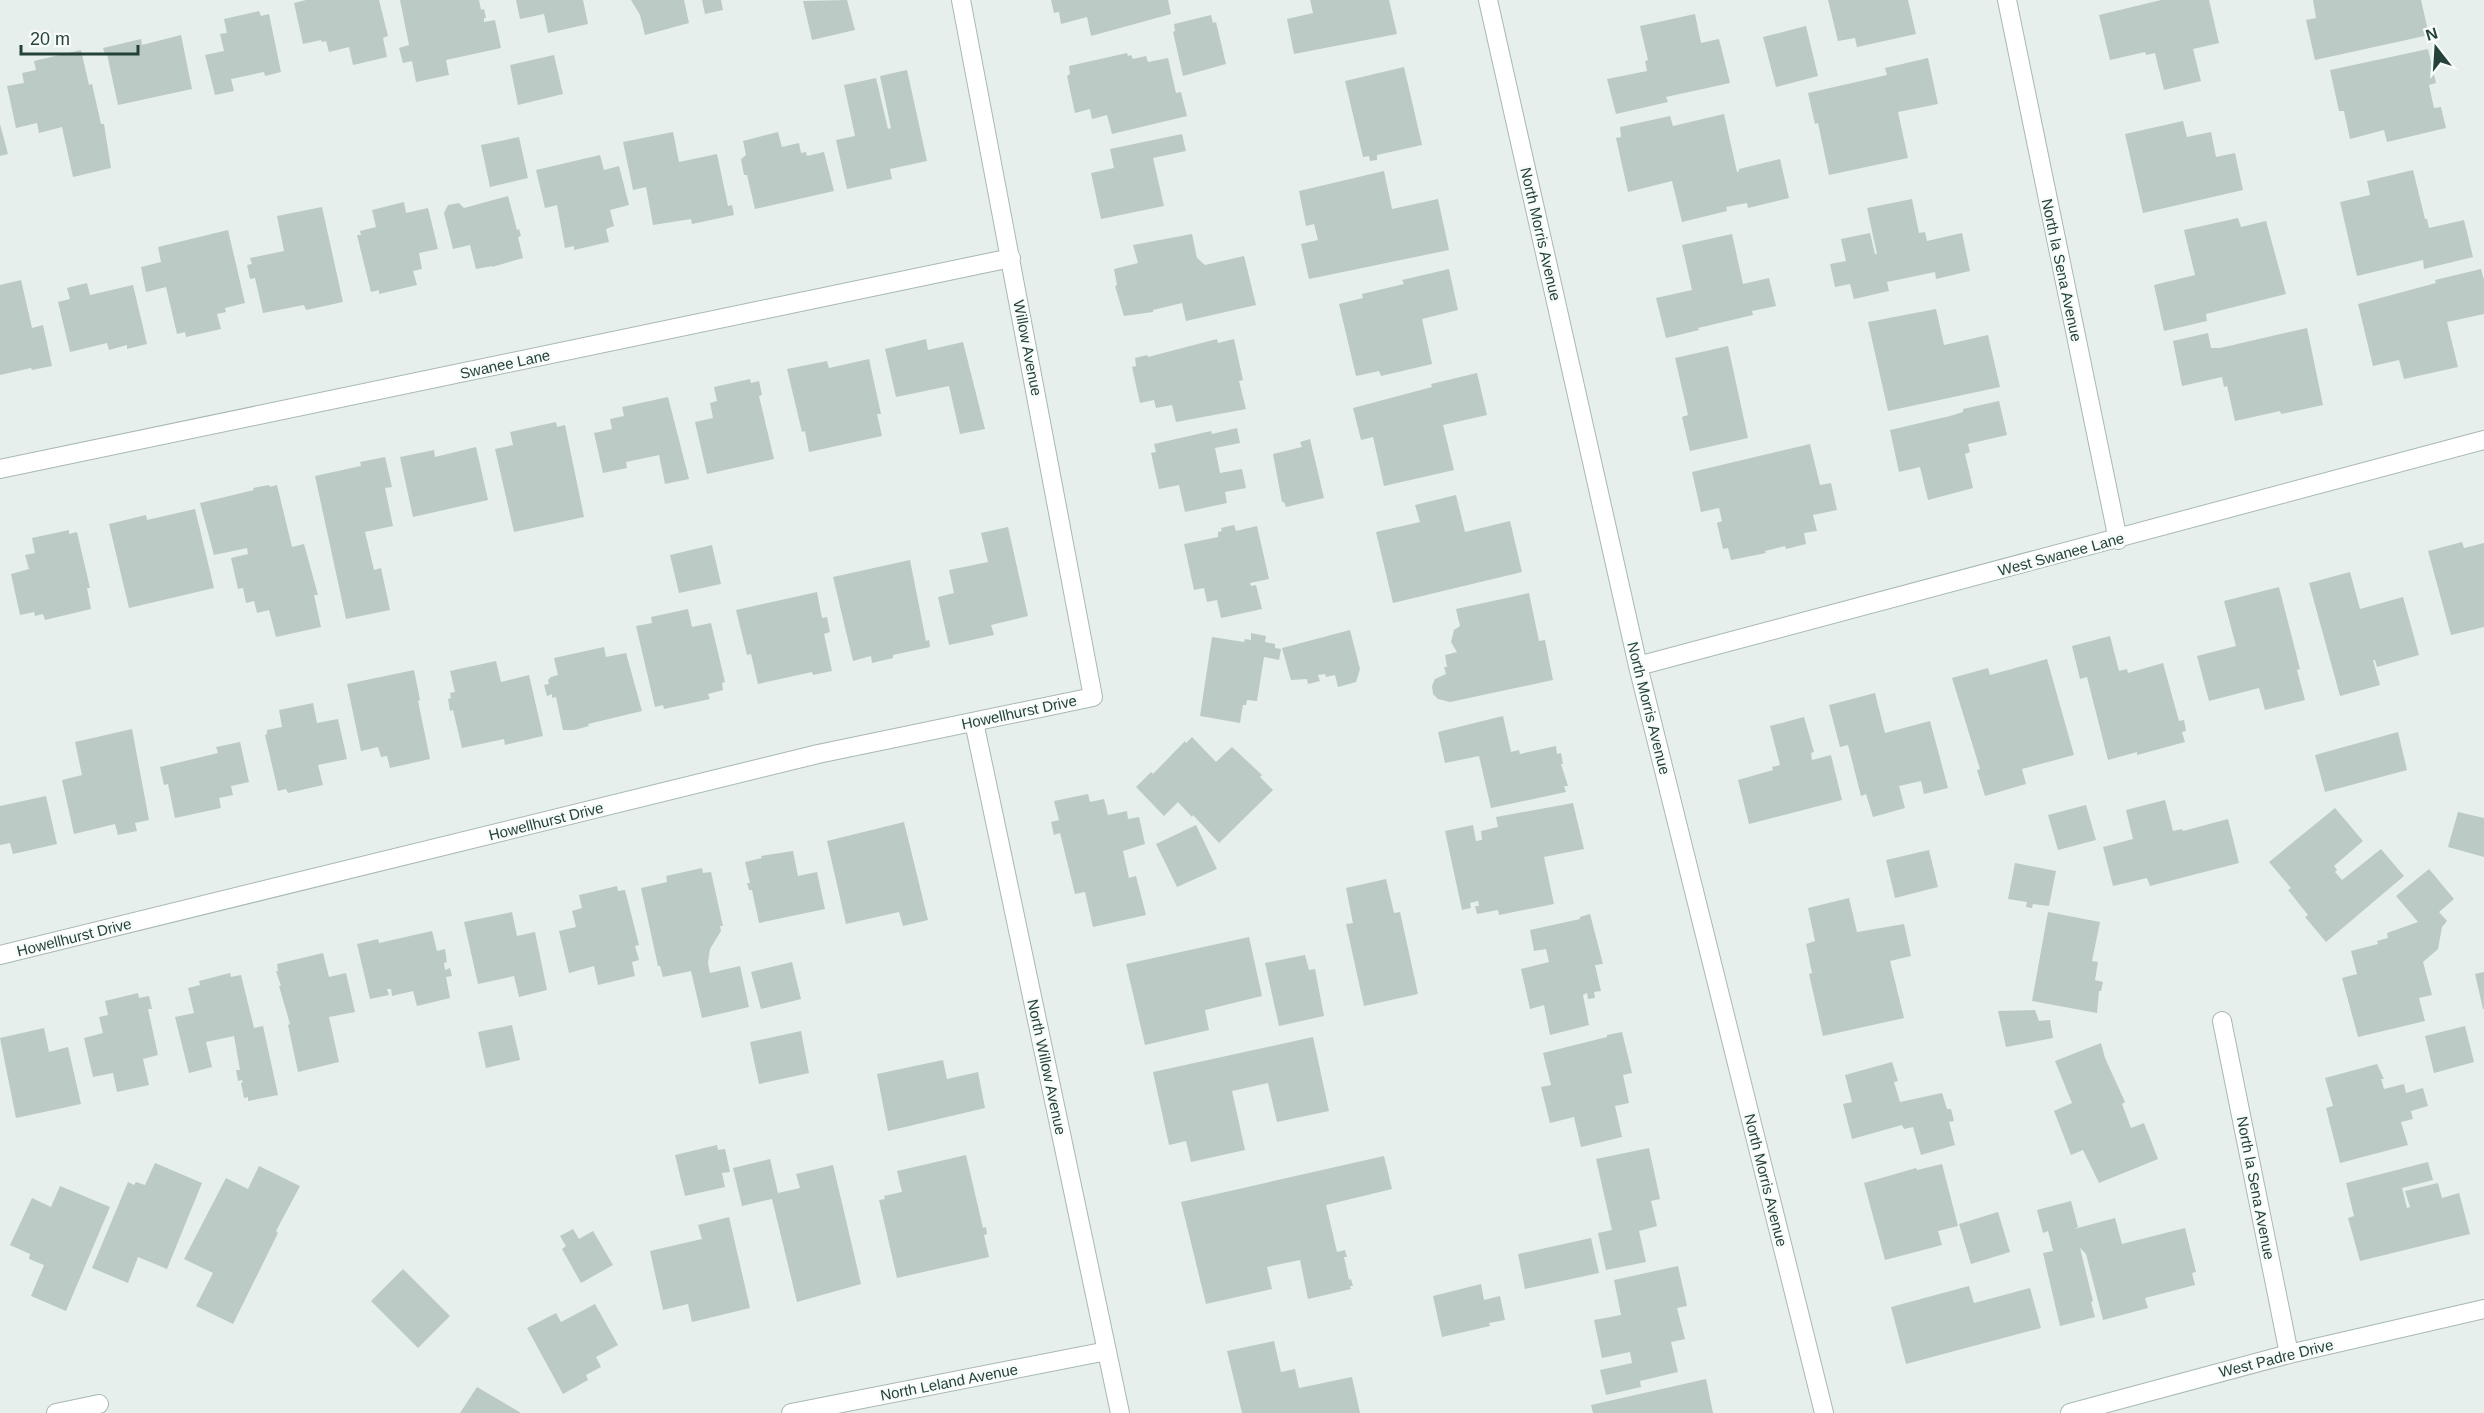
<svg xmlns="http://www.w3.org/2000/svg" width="2484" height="1413" font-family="Helvetica,sans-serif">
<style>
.building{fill:#bbcac4}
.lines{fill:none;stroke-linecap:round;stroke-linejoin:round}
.street-casing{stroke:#a8b8b2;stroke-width:20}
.street{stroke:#fff;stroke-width:18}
.labels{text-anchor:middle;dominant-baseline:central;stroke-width:5;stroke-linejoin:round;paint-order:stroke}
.street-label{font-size:15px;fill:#24423a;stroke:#f7fbf9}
</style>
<rect width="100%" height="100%" fill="#e6efeb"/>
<path class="building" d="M306 0H379L388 36 383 38 387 57 353 65 349 47 329 52 326 41 322 42 321 40 303 44 294 3Z
M400 0H479L481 10 484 9 486 18H484V22L495 20 501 48 446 60 449 75 416 82 412 61 403 63 399 48 409 45Z
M516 0H583L588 24 548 33 544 14 520 19Z
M631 0H684L689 23 645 35 640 15Z
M702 0H721L723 10 705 14Z
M847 0 855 30 812 40 803 1Z
M1051 0H1168L1171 14 1091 36 1087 17 1061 24 1059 12 1054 13Z
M1310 0H1389L1397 34 1294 54 1287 19 1313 13Z
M1828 0H1908L1916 34 1857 47 1855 38 1838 41Z
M2161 0H2209L2219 43 2193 49 2201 81 2164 90 2155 53 2146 55 2145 52 2110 60 2099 15Z
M2313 0H2421L2429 35 2315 60 2306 20 2316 18Z
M259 11 261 16 269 14 281 72 265 76 264 72 231 79 234 91 215 95 205 55 224 51 220 34 227 33 224 19Z
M1695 14 1701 43 1719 39 1730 83 1666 97 1668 102 1616 114 1607 79 1647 71 1645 61 1648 60 1640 26Z
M1211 15 1213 23 1216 22 1226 64 1183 76 1173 32 1175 31 1174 24Z
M1806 26 1818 76 1776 87 1763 37Z
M181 35 192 89 118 105 107 54 105 55 103 48 141 39 142 45Z
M2428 49 2436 83 2429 85 2434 108 2441 107 2446 128 2387 142 2384 130 2350 139 2344 111H2339L2330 70Z
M81 50 89 85 92 84 101 124H104L111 168 73 177 62 127 39 133 37 123 16 128 7 86 24 83 22 73 36 70 34 61Z
M1127 53 1128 56 1131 55 1133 59 1146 56 1148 62 1168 58 1176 93 1181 92 1187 116 1112 134 1107 115 1092 119 1090 109 1075 113 1067 76 1070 74 1069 66Z
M554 55 563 94 518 105 510 65Z
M1928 58 1938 104 1898 112 1908 158 1829 175 1818 123 1815 124 1808 93 1887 75 1885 68Z
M1404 67 1422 145 1377 155V160L1370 161 1369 156 1363 157 1345 81Z
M907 70 927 161 890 169 892 179 847 189 836 140 855 136 844 85 876 78 888 129 891 128 880 76Z
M1724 114 1737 172 1739 171V169L1780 159 1789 198 1748 208 1747 203 1726 207 1727 211 1682 222 1672 181 1628 192 1616 138 1621 137 1620 127 1670 116 1673 126Z
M2183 121 2187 137 2211 132 2216 157 2235 153 2243 190 2143 213 2125 134Z
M0 124 8 154 0 156Z
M673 132 679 162 717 154 728 206 732 205 734 215 692 224 691 219 653 225 646 187 633 190 623 142Z
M778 132 782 147 799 143 801 153 806 152 807 156 824 152 834 191 755 209 747 175H744L741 159 746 155 743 141Z
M1182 134 1186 151 1153 158 1164 206 1101 219 1091 173 1114 168 1110 149Z
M519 137 528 178 490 187 481 145Z
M600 155 604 170 619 166 629 205 610 210 614 226 606 229 609 242 574 250V246L565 248 557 205 545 208 536 170Z
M2413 170 2425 219H2427L2429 228 2464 220 2473 257 2424 269 2423 260 2357 276 2340 202 2370 195 2367 181Z
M1384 171 1392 209 1438 199 1449 250 1309 279 1301 244 1318 240 1314 224 1306 226 1299 191Z
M508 196 517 230 519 229 521 236 518 237 523 258 492 267V266L476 269 470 245 453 249 444 213 448 205 459 203 464 208Z
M1912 199 1919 233 1925 232 1927 241 1962 233 1970 271 1936 279 1935 272 1887 282 1889 291 1854 299 1850 284 1835 287 1830 264 1846 261 1841 239 1870 233 1875 254H1877L1867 208Z
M404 202 406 213 428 208 438 249 419 253 422 269 413 271 417 285 379 294V290L371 292 357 235H361L360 231 376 227 372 210Z
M322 207 343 302 306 310 304 305 263 313 255 278 250 279 247 265 252 264 250 258 284 251 277 216Z
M2238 218 2241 227 2266 221 2286 294 2206 314 2207 321 2164 331 2154 285 2195 275 2184 230Z
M228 230 245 303 225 308 226 312 217 314 221 329 186 337 185 332 177 334 166 287 146 292 141 267 161 262 158 247Z
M1192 234 1197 258 1205 265 1244 256 1256 305 1186 321 1182 303 1153 310V312L1124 316 1115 286 1117 285 1114 269 1138 263 1133 245Z
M1732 234 1743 284 1769 278 1776 306 1752 311 1753 315 1698 328 1699 330 1666 338 1656 298 1692 290 1682 245Z
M1449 269 1458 310 1422 319 1432 364 1381 376 1379 371 1356 376 1339 304 1363 298 1362 294 1404 284 1402 280Z
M2481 269 2484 280V314L2447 322 2458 367 2404 379 2399 360 2373 366 2358 304 2436 283 2435 280Z
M21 280 32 328 43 325 52 366 32 370 31 368 0 375V285Z
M87 283 90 295 133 285 147 344 127 349V345L109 350 107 343 70 352 58 302 70 299 67 288Z
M1936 309 1944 345 1988 335 2000 387 1888 411 1868 322Z
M2307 328 2323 405 2281 414 2280 411 2235 421 2227 386 2224 387 2222 377 2182 386 2173 341 2208 333 2211 348H2220Z
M926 339 928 350 963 342 985 429 960 434 949 386 896 397 885 349Z
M1217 339 1218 343 1234 339 1243 380 1239 381 1246 409 1176 422 1172 405 1156 408 1154 400 1140 403 1132 367 1136 366 1135 358 1147 355 1148 357Z
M1728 346 1748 438 1690 451 1682 417 1688 415 1675 358Z
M869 359 881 414H877L882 436 809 452 805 431 802 432 787 369 827 361 829 368Z
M1477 373 1487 415 1443 425 1454 470 1384 486 1373 437 1361 440 1353 408 1432 387 1431 384Z
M750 379 751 383 759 381 762 395 759 396 774 459 707 474 695 422 713 418 710 403 717 401 714 387Z
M668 397 689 479 665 484 659 455 626 462 627 468 603 473 594 433 612 429 610 419 624 416 622 407Z
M1999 401 2007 435 1968 444 1970 452 1965 454 1973 488 1928 500 1920 467 1899 472 1890 430 1950 416 1963 412V409Z
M556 422 557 427 565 425 584 517 514 532 495 449 513 445 510 432Z
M1237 428 1240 443 1215 448 1220 473 1242 469 1246 488 1225 492 1227 503 1185 512 1179 485 1159 489 1151 453 1156 452 1154 444 1211 431 1212 434Z
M1310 439 1324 498 1286 507 1284 502H1282L1273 454 1302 447 1300 442Z
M1810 444 1820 485 1831 483 1837 510 1813 515 1817 531 1804 533 1806 544 1786 549 1785 546 1765 551 1766 553 1731 560 1728 548 1723 549 1717 523 1722 521 1719 508 1701 512 1692 472Z
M476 447 488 500 413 517 400 457 434 450 435 457Z
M385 457 392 487 385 488 393 526 365 532 374 570 381 568 390 610 346 619 315 476 361 466 360 462Z
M269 485 270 487 277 485 292 547 304 544 318 595H314L321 627 276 637 269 610 257 613 254 601 246 603 243 588 238 589 231 558 248 554 247 548 214 555 200 503 254 490 253 488Z
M1456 495 1465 532 1510 521 1522 572 1393 603 1376 532 1420 522 1415 505Z
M195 509 214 588 129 608 109 524 146 515 147 520Z
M1234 525 1236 531 1257 526 1269 579 1250 583 1251 586 1256 585 1262 609 1221 618 1217 600 1207 602 1204 588 1194 590 1184 544 1218 537V532L1222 531 1221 528Z
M1008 527 1028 616 991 625 994 635 949 645 938 597 954 593 949 570 988 562 981 533Z
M69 530V534L77 532 90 588H87L91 609 45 620 43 614 35 616 34 612 20 615 11 574 29 569 25 555 35 553 32 538Z
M2462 542 2464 548 2484 543V627L2451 635 2428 551Z
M712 545 721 584 679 593 670 555Z
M910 560 926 641 929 640 930 647 893 655V658L872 663 871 656 853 661 833 577Z
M2350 572 2360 609 2403 597 2419 655 2377 667 2375 660H2373L2380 685 2340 696 2309 583Z
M2279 587 2300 669 2297 670 2305 700 2265 710 2259 688 2209 701 2197 656 2236 646 2224 601Z
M817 592 822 618 827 617 830 632 824 634 832 671 813 675 812 672 758 684 751 654 747 655 736 610Z
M1529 593 1539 641 1545 640 1553 680 1450 702 1438 699 1433 694 1432 686 1435 679 1446 674 1444 667H1447L1445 655 1457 652 1451 642 1454 630 1460 626 1456 609Z
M688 609 692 627 711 623 725 682 722 683 723 690 708 694 710 699 664 709 663 705 655 707 636 626 652 623 651 617Z
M1350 630 1360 669 1356 682 1338 687 1335 675 1326 677 1325 674 1318 675 1320 681 1308 684 1307 679 1291 680 1282 648Z
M1251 633 1266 636 1265 642 1275 644V648L1281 649 1279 660 1264 657 1257 701 1247 700 1246 705H1243L1240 723 1200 716 1212 637 1244 642 1245 639 1251 640Z
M2110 636 2119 671 2127 669 2128 673 2163 663 2179 721 2184 720 2186 731 2182 732 2185 742 2137 755V752L2108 760 2087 677 2080 679 2072 646Z
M604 647 606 657 626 653 642 711 588 724 589 726 574 730H563L556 697 552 698V694L547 696 544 685 549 684 548 680 551 677 558 675 554 658Z
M2047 659 2074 755 2022 769 2026 784 1985 796 1977 770 1980 769 1952 678 1988 668 1990 675Z
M496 661 501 682 529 675 543 736 505 745 504 739 462 748 453 710 450 711 448 699 451 698 450 693 455 692 450 671Z
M414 670 420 700 418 701 430 759 390 768 387 756 381 757 378 747 361 751 347 684Z
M1875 693 1885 733 1930 721 1948 788 1924 794 1921 781 1899 786 1905 808 1873 817 1866 794 1861 796 1848 745 1840 747 1829 705Z
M313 703 317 723 338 719 347 759 318 765 323 785 288 793 286 789 278 791 265 735 267 734V730L282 727 279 710Z
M1503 716 1511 752 1519 750 1520 754 1556 746 1557 754 1561 753 1563 764H1561L1568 786H1564L1566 792 1491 808 1479 756 1445 763 1438 732Z
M1804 717 1814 752 1811 753 1812 760 1831 755 1842 800 1749 824 1738 780 1773 770 1772 767 1780 765 1770 726Z
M132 729 149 820 135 823 137 831 118 835 115 824 74 834 62 780 82 775 75 742Z
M2398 732 2407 770 2325 792 2315 755Z
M1192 737 1216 762 1232 747 1262 775 1260 777 1273 790 1219 843 1193 815 1192 817 1178 802 1164 816 1136 787 1151 772 1153 774 1185 741 1186 743Z
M240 742 249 782 231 786 233 795 219 798 221 808 175 818 168 784 164 785 160 767 218 753 216 747Z
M1088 794 1090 802 1104 799 1108 815 1127 811 1128 819 1139 817 1145 844 1123 851 1129 878 1136 876 1146 915 1093 927 1085 892 1075 894 1060 833 1054 835 1051 822 1059 820 1054 801Z
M46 796 57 844 13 854 10 843 0 845V806Z
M2165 800 2173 831 2182 829 2183 831 2228 819 2239 863 2150 886 2147 878 2113 886 2103 847 2133 839 2126 810Z
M1573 803 1584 849 1544 857 1554 904 1499 915 1498 910 1477 914 1475 906H1479L1478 901 1470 903 1471 908 1462 910 1445 831 1473 825 1476 841 1482 840 1481 831 1498 827 1496 817Z
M2086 805 2096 840 2058 850 2048 815Z
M2335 808 2363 841 2334 866 2337 870 2335 872 2342 880 2381 849 2404 876 2326 942 2305 917 2308 915 2288 890 2291 888 2269 862Z
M2458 812 2484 818V857L2448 847Z
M904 822 928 920 903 926 899 912 846 924 827 841Z
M1196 825 1217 869 1177 887 1156 844Z
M1929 850 1938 887 1895 898 1886 860Z
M793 851 798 876 817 872 825 909 759 923 752 890H749L747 883H750L745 862 762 858 761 856Z
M2015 863 2056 871 2049 906 2033 904 2032 908 2026 907 2027 902 2008 899Z
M702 868 703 873 711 872 723 926H720L721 931 710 949 708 963 710 973 740 966 749 1007 702 1018 691 971 663 977 660 966H658L641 888 667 882 666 876Z
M2429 869 2454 899 2439 912 2447 921 2442 927 2438 949 2423 962 2432 995 2419 998 2425 1021 2358 1037 2342 978 2357 974 2351 951 2378 944 2377 941 2388 938 2387 933 2418 922 2396 896Z
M1386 879 1394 913 1400 912 1418 994 1364 1006 1346 924 1353 923 1346 888Z
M617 886 618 891 625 890 639 945 635 946 639 960 632 962 635 976 598 985 594 966 569 973 559 931 576 927 572 911 582 908 579 895Z
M1849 898 1857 932 1904 924 1911 956 1890 961 1904 1018 1823 1036 1809 974 1812 973 1806 944 1815 941 1808 908Z
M512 912 517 936 535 932 547 990 519 997 514 976 478 984 464 922Z
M2048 912 2100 922 2092 961 2098 962 2095 980 2103 982 2101 991H2099L2097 1013 2032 1001Z
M1590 914 1603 964 1595 965 1601 991 1594 992 1595 998 1588 999 1587 993 1583 995 1589 1025 1550 1035 1544 1005 1530 1009 1521 969 1549 962 1546 949 1534 951 1530 930 1580 919V917Z
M432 931 437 951 445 949 447 962 444 963 445 970 450 968 452 976 446 977 450 998 417 1006 413 991 392 996 391 989H387L389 995 370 999 357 944 378 939 379 943Z
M1249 937 1262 996 1205 1010 1209 1030 1145 1045 1126 964Z
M323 953 329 977 346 973 355 1012 329 1017 339 1062 298 1072 288 1025 290 1024 279 986H281L276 971H278L277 964Z
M1305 955 1309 970 1315 969 1324 1016 1279 1026 1265 963Z
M792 962 801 999 761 1009 751 972Z
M2484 972V1009H2483L2475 974Z
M230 973 231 977 241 975 254 1028 263 1026 278 1095 248 1101V1097L244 1098 241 1083 243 1082 242 1080 238 1081 236 1070H240L234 1036 206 1042 212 1067 189 1073 175 1017 194 1013 188 988 200 985 199 981Z
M138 993 139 998 149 996 152 1009H148L158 1055 143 1059 149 1085 117 1092 113 1073 93 1077 84 1038 103 1033 99 1017 108 1015 105 1001Z
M2035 1010 2039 1021 2050 1020 2053 1038 2006 1047 1998 1011Z
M512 1025 520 1060 486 1068 478 1032Z
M2465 1026 2474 1062 2434 1073 2425 1036Z
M44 1028 49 1052 68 1047 81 1104 16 1118 0 1038Z
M801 1031 809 1073 759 1084 750 1042Z
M1622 1032 1632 1073 1623 1075 1629 1103 1615 1106 1622 1137 1581 1147 1574 1117 1550 1123 1541 1087 1551 1085 1543 1053 1607 1037V1035Z
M1313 1037 1329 1111 1277 1122 1268 1083 1232 1091 1245 1150 1191 1162 1186 1141 1169 1145 1153 1072Z
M2101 1043 2105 1058 2125 1102 2122 1104 2131 1128 2144 1123 2158 1159 2099 1183 2083 1150 2071 1155 2054 1111 2072 1103 2055 1061Z
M943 1060 947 1079 978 1072 985 1108 888 1131 877 1074Z
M1892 1062 1898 1081 1894 1082 1900 1102 1942 1093 1947 1109H1951L1954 1121 1949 1122 1955 1145 1921 1155 1913 1127 1904 1129 1902 1125 1852 1139 1843 1104 1852 1102 1845 1075Z
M2377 1064 2384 1079H2381L2384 1089 2404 1084 2406 1093 2423 1088 2428 1106 2411 1111 2413 1119 2401 1122 2408 1145 2340 1163 2326 1108 2333 1106 2325 1078Z
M717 1145 718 1150 725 1149 730 1172 722 1173 725 1187 685 1196 675 1155Z
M1649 1148 1660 1199 1651 1201 1657 1226 1639 1231 1646 1262 1606 1270 1598 1233 1612 1230 1596 1159Z
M966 1155 983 1228 986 1227 987 1234 984 1235 989 1257 897 1278 879 1200 885 1199 884 1196 902 1192 897 1171Z
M1384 1156 1392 1189 1326 1205 1337 1252 1345 1250 1347 1257H1344L1349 1280 1351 1279 1353 1286H1350L1351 1289 1308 1299 1300 1260 1267 1267 1272 1289 1206 1304 1181 1202Z
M770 1159 778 1193 800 1188 796 1174 833 1165 861 1284 797 1302 772 1199 742 1206 733 1168Z
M2428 1162 2433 1180 2402 1188 2407 1208 2410 1207 2405 1191 2438 1183 2442 1198 2459 1193 2470 1234 2360 1261 2348 1218 2354 1216 2346 1183Z
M155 1163 202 1183 167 1269 138 1257 128 1283 92 1268 128 1182 134 1185 136 1182 145 1185Z
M1942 1164 1958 1226 1938 1231 1942 1245 1885 1260 1864 1183 1916 1168 1917 1170Z
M259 1166 300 1186 276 1231 278 1233 233 1324 196 1306 213 1273 184 1259 226 1178 248 1189Z
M60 1186 110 1207 66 1311 31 1296 44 1265 29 1259 30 1254 10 1245 32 1198 51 1207Z
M2071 1201 2078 1227 2074 1229 2115 1218 2122 1244 2185 1228 2196 1272 2192 1273 2195 1285 2145 1298 2148 1308 2103 1320 2086 1254 2080 1248 2093 1301 2091 1302 2095 1317 2060 1326 2043 1253 2053 1251 2048 1231 2043 1233 2037 1210Z
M1998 1212 2010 1252 1971 1264 1959 1224Z
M729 1217 750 1308 692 1322 688 1304 663 1310 650 1251 702 1239 698 1225Z
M573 1229 579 1239 593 1231 613 1265 581 1283 562 1249 566 1246 560 1236Z
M1591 1238 1599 1273 1525 1289 1518 1254Z
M1678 1266 1687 1306 1677 1308 1685 1339 1671 1342 1678 1372 1640 1381 1641 1387 1606 1395 1600 1370 1632 1363 1630 1352 1602 1358 1594 1320 1621 1315 1614 1280Z
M403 1269 450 1316 418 1348 371 1301Z
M1481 1284 1484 1300 1500 1296 1505 1320 1489 1323 1490 1326 1442 1337 1433 1296Z
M1969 1286 1974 1303 2030 1288 2041 1328 1906 1364 1891 1307Z
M595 1304 618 1345 596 1357 601 1367 586 1375 588 1380 563 1394 527 1328 556 1313 561 1322Z
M1274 1341 1281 1372 1295 1369 1299 1388 1352 1377 1360 1413H1242L1227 1351Z
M1706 1379 1713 1413H1593L1591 1405Z
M477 1387 521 1413H460Z"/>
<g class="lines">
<g class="street-casing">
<path id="street" d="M1488 0 1638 666 1824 1413
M2007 0 2118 540
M0 469 1011 258
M1638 666 2484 440
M974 722 1120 1413
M0 955 818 754 1093 697 961 0
M2222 1021 2289 1354
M56 1413 99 1404
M791 1413 1107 1351
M2070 1413 2289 1354 2484 1309"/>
</g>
<use href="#street" class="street"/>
</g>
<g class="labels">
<g class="street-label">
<text transform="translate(1541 234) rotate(77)">North Morris Avenue</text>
<text transform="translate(2062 270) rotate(78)">North la Sena Avenue</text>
<text transform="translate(1028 348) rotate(79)">Willow Avenue</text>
<text transform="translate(505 364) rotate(-12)">Swanee Lane</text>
<text transform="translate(2061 554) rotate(-15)">West Swanee Lane</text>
<text transform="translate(1649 708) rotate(76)">North Morris Avenue</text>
<text transform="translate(1019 712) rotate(-12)">Howellhurst Drive</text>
<text transform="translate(546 821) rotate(-14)">Howellhurst Drive</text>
<text transform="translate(74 937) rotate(-14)">Howellhurst Drive</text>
<text transform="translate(1047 1067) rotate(78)">North Willow Avenue</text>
<text transform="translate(1766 1180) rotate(76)">North Morris Avenue</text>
<text transform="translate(2256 1188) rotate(79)">North la Sena Avenue</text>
<text transform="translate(2276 1358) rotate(-14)">West Padre Drive</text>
<text transform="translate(949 1382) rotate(-11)">North Leland Avenue</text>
</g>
</g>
<g transform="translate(2436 48) rotate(343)" stroke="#f7fbf9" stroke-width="4.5" paint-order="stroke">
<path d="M0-4.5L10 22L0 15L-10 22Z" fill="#24423a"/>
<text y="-9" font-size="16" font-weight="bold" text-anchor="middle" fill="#24423a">N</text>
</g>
<path d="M21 45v9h117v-9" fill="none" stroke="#24423a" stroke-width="3"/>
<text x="30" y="45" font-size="18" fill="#24423a" stroke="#f7fbf9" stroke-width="4.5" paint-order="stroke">20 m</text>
</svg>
